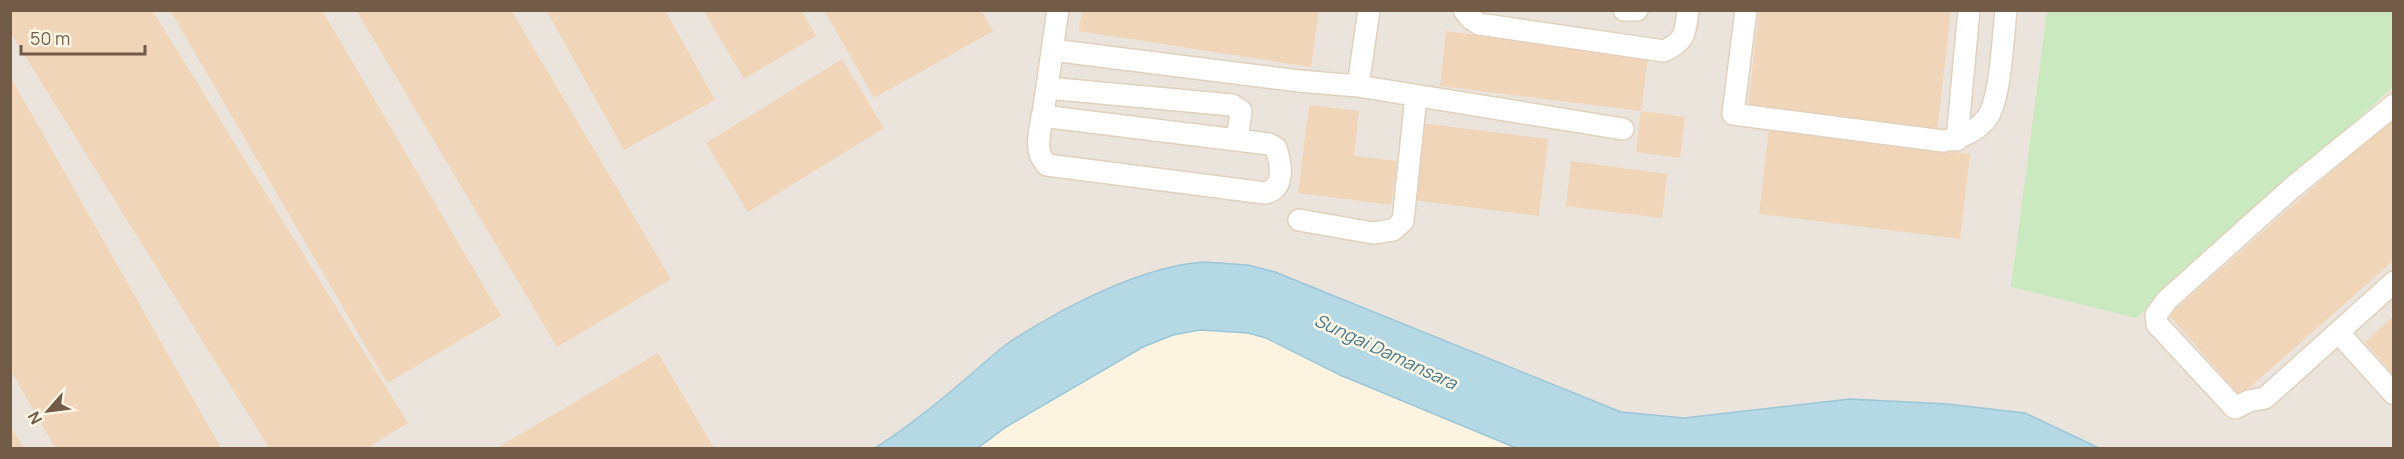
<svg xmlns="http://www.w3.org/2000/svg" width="2404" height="459" font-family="Manrope,sans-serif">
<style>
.industrial{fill:#eae4dc}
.green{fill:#cbe9bf}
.water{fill:#b5d8e5;stroke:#9bc6d7;stroke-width:1.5}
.building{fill:#f1d5b8}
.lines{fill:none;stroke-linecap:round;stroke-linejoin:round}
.minor-casing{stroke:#e0d1bc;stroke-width:24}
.minor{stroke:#fff;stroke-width:21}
.labels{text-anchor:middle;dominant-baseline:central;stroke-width:5;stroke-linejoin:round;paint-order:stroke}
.water-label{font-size:18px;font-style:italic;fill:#44788d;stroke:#fff8e6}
</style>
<rect width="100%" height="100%" fill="#fcf4e0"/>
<path class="industrial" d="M10 11H2393V448H2099L2095 446 1850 399 1684 418 1621 412 1275 272 1248 265 1136 277 1081 302 1010 342 916 421 875 448H11Z"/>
<path class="green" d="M2047 11H2393V87L2136 318 2011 287Z"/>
<path class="water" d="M1203 262 1248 265 1275 272 1621 412 1684 418 1850 399 1947 404 2025 413 2099 448H1516L1340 375 1266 338 1248 333 1200 330 1173 335 1143 347 1006 427 978 448H875C906 428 934 406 962 382 978 369 994 353 1011 341 1064 307 1140 267 1203 262Z"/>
<path class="building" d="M10 10H152L408 423 367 448H269L10 32Z
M170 10H322L501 316 387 383Z
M356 10H511L671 279 557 347Z
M546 10H665L715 100 624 150Z
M703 10H801L816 36 744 79Z
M824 10H981L993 31 874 98Z
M1082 10H1319L1311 67 1079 31Z
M1759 10H1951L1937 131 1748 107Z
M1446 31 1648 57 1641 111 1440 86Z
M842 59 884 128 748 212 706 143Z
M10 76 221 448H55L10 369Z
M1309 105 1359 111 1354 156 1397 161 1391 205 1298 193Z
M1641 111 1685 117 1680 158 1636 152Z
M2394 116V260L2240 396 2169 315Z
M1422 123 1548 139 1539 216 1413 200Z
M1769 129 1970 154 1960 239 1759 214Z
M1571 161 1667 174 1662 218 1566 206Z
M2394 316V375L2365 342Z
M658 353 714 448H497Z
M10 426 24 448H10Z"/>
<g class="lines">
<g class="minor-casing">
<path id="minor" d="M1464 10 1470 18 1479 24 1664 51C1686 41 1685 33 1688 10
M1624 10H1637
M1746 10 1733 114 1943 141C1960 139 1981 130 1990 113 2001 91 2003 36 2006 10
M1052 50 1299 81 1358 86 1369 10
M1358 86 1623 129
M1047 88 1232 105 1241 111 1237 140
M2394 105 2293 187 2167 300 2156 315 2157 324 2235 408 2249 401 2265 398 2394 282
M1042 116 1269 144 1276 148C1281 164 1286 189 1265 193L1047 165C1045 162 1041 158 1040 154 1036 140 1042 121 1044 107 1049 75 1053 43 1058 10
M1957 140 1969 10
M1299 220 1373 233 1393 230 1403 221 1416 96
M2338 332 2394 394"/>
</g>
<use href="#minor" class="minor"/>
</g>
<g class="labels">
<g class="water-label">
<text transform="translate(1386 351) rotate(25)">Sungai Damansara</text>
</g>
</g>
<rect width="2404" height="459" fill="none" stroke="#725c48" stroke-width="24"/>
<g transform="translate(48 411) rotate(242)" stroke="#fff8e6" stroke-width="4.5" paint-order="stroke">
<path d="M0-4.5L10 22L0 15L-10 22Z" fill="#725c48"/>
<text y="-9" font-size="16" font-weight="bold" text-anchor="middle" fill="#725c48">N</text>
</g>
<path d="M21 45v9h124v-9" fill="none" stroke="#725c48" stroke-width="3"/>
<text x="30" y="45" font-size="18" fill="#725c48" stroke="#fff8e6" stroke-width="4.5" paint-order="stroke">50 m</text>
</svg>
